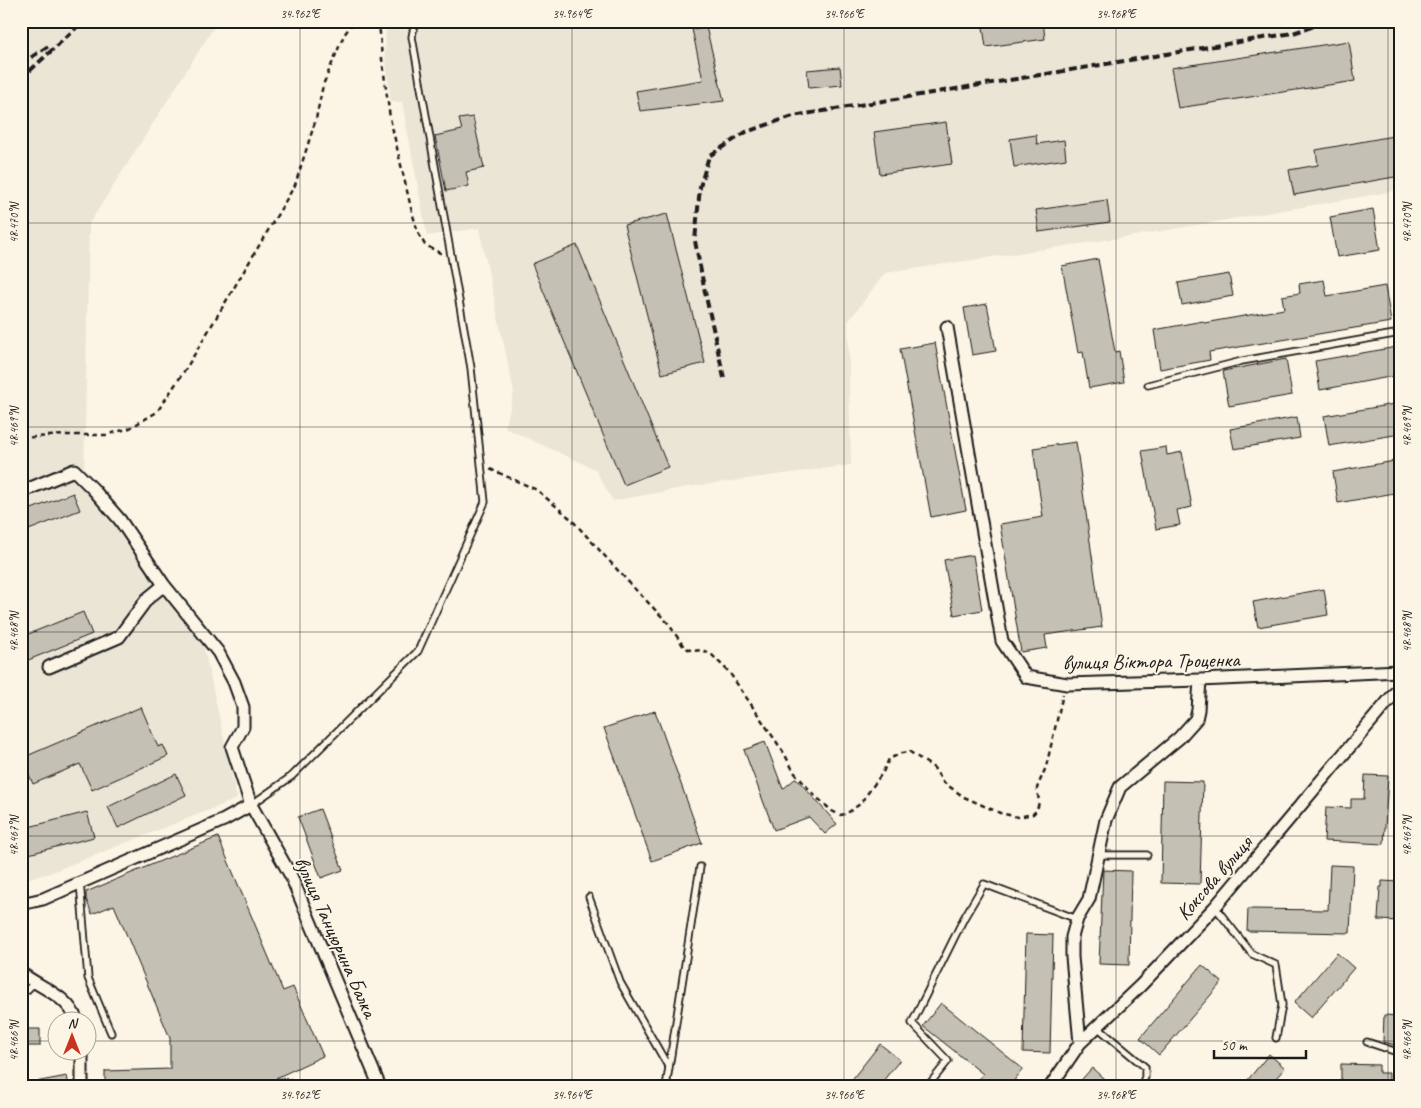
<svg xmlns="http://www.w3.org/2000/svg" width="1421" height="1108" font-family="Caveat,sans-serif">
<style>
.built{fill:#ebe5d6}
.building{fill:#c4c0b3;stroke:#1c1c1c}
.lines{fill:none;stroke-linecap:round;stroke-linejoin:round}
.lane-casing{stroke:#1c1c1c;stroke-width:9}
.street-casing{stroke:#1c1c1c;stroke-width:15}
.path{stroke:#1c1c1c;stroke-width:2.5;stroke-dasharray:5 4;stroke-linecap:butt}
.lane{stroke:#fcf5e5;stroke-width:5.5}
.street{stroke:#fcf5e5;stroke-width:11}
.rail{stroke:#1c1c1c;stroke-width:4;stroke-dasharray:8 4;stroke-linecap:butt}
.ticks{fill:none;stroke:#1c1c1c;stroke-width:1;stroke-opacity:0.45}
.labels{text-anchor:middle;dominant-baseline:central;stroke-width:4;stroke-linejoin:round;paint-order:stroke}
.street-label{font-size:21px;fill:#1c1c1c;stroke:#fcf5e5}
.neatline{fill:none;stroke:#1c1c1c;stroke-width:2}
.ticks-label{font-size:12px;text-anchor:middle;fill:#1c1c1c}
</style>
<rect width="100%" height="100%" fill="#fcf5e5"/>
<filter id="ink" filterUnits="userSpaceOnUse"><feTurbulence type="fractalNoise" baseFrequency=".02" numOctaves="2"/><feDisplacementMap in="SourceGraphic" scale="10" xChannelSelector="R" yChannelSelector="G"/><feConvolveMatrix kernelMatrix="1 2 1 2 8 2 1 2 1" color-interpolation-filters="sRGB"/></filter>
<g filter="url(#ink)">
<path class="built" d="M21 21H218L89 224 84 482 203 643 237 799 47 874 21 880Z
M386 21H1400V188L1389 192 1133 236 885 273 848 322 851 465 687 487 613 501 595 469 505 428 514 392 479 228 427 236 402 102H391L385 56Z"/>
<path class="building" d="M982 21H1043L1045 39 986 47Z
M706 27 724 101 640 111 636 91 703 80 692 29Z
M1349 41 1355 81 1178 108 1171 68Z
M840 67 842 85 809 88 807 70Z
M473 117 484 168 466 172 469 186 446 191 435 136 462 130 459 119Z
M946 122 952 164 880 174 874 132Z
M1036 135 1037 144 1064 140 1066 159 1014 167 1010 139Z
M1393 136 1400 176 1294 195 1289 170 1318 165 1316 150Z
M1107 200 1110 222 1039 232 1036 210Z
M1373 209 1380 250 1337 257 1330 217Z
M667 214 705 363 662 374 624 225Z
M577 245 668 467 624 485 532 264Z
M1098 259 1115 352 1119 351 1124 382 1089 388 1083 352 1078 353 1062 266Z
M1229 274 1233 296 1182 305 1178 283Z
M1324 280 1327 296 1385 286 1391 322 1209 352 1210 360 1160 369 1154 330 1203 321 1204 323 1284 309 1282 296 1300 293 1299 284Z
M987 304 996 351 972 355 964 308Z
M935 343 966 510 931 517 900 349Z
M1397 347 1400 375 1320 390 1315 361Z
M1286 359 1292 395 1229 406 1223 371Z
M1400 403V434L1329 446 1324 416Z
M1297 417 1300 438 1234 449 1230 429Z
M1076 442 1102 627 1045 635 1047 648 1021 652 1000 524 1043 517 1033 448Z
M1166 447 1167 455 1182 452 1192 507 1177 510 1180 525 1156 529 1142 451Z
M1400 460V492L1338 503 1333 472Z
M73 493 80 510 21 533V513Z
M973 555 982 610 954 615 944 560Z
M1324 589 1328 615 1258 627 1253 602Z
M83 612 92 634 21 663V637Z
M141 707 158 747 163 745 168 756 92 790 80 764 33 784 22 758Z
M655 711 702 843 652 861 604 728Z
M765 742 783 789 796 778 837 824 825 834 809 817 774 830 744 750Z
M176 774 186 795 118 828 108 807Z
M1365 775 1388 776 1384 844 1324 841 1326 807 1351 808V799H1364Z
M1163 781 1203 782 1200 884 1161 883Z
M320 809 343 870 321 878 298 817Z
M87 812 94 837 21 856V829Z
M218 837 283 991 293 987 323 1056 276 1078 291 1079 290 1087H105V1071L170 1069V1038L114 905 92 914 86 899V892Z
M1330 865 1353 866 1350 933 1247 931 1248 909 1328 910Z
M1103 870 1131 871 1129 965 1099 964Z
M1382 881 1400 882V921L1378 920 1380 887H1382Z
M1026 934 1053 935 1050 1053 1023 1052Z
M1337 953 1354 968 1311 1018 1294 1003Z
M1202 965 1222 982 1159 1055 1140 1038Z
M941 1003 1023 1069 1009 1087H973L983 1074 923 1026Z
M1384 1015 1400 1016V1046L1383 1042Z
M23 1029H40V1046H23Z
M880 1044 900 1060 878 1087H846Z
M1269 1054 1285 1068 1268 1087H1242Z
M1341 1064 1379 1065V1073H1389V1087H1341Z
M1092 1068 1113 1087H1075Z
M67 1076 69 1087H35V1082Z"/>
<g class="lines">
<g class="lane-casing">
<path id="lane" d="M1148 385 1242 361 1400 333
M251 805 292 776 418 651 485 502 471 368 412 37 415 21
M1097 855H1147
M80 882 88 978 111 1033
M589 897 620 982 669 1068
M1215 907 1252 954 1276 965 1282 1005 1276 1038
M21 993 27 990 34 983
M1096 1026 1145 1067V1077L1141 1087
M1367 1042 1400 1053
M666 1087 700 867
M927 1087 948 1061 912 1023 964 918 984 884 1077 919"/>
</g>
<g class="street-casing">
<path id="street" d="M947 327 1002 641 1026 677 1067 684 1200 680 1400 671
M21 492 74 470 93 489 120 520 164 585 218 652 234 682 243 707V727L232 747 251 805 291 876 380 1087
M49 667 119 637 147 599 164 585
M21 904 43 899 224 820 251 805
M21 973C39 987 70 997 76 1020
M1080 1043 1072 957V937L1077 919 1089 899 1106 820 1120 787 1179 738 1196 719 1198 710 1200 680
M82 1050V1087
M1050 1087 1080 1043 1141 985 1215 907 1400 687"/>
</g>
<path class="path" d="M379 21 382 59 390 118 411 208 418 233 425 245 442 254
M21 438 64 435H106L130 428 157 412 187 367 295 185 316 119 323 85 344 35 354 21
M490 469 537 490 571 519 634 588 668 623 684 647 692 651 702 650 711 654 729 672 784 753 794 772 814 795 832 811 840 815 846 814 860 804 883 772 889 759 902 753 910 752 934 768 943 782 964 797 1000 813 1018 817 1033 814 1037 810 1039 802 1037 788 1046 767 1063 694"/>
<use href="#lane" class="lane"/>
<use href="#street" class="street"/>
<path class="rail" d="M21 64 50 45
M21 79 79 25
M724 378 705 292 695 241 700 187 709 156 746 132 793 116 1293 33 1330 21"/>
</g>
</g>
<path class="ticks" d="M28 21V1087M300 21V1087M572 21V1087M844 21V1087M1116 21V1087M1388 21V1087M21 223H1400M21 427H1400M21 632H1400M21 836H1400M21 1041H58M88 1041H1400"/>
<g class="labels">
<g class="street-label">
<text transform="translate(1151 661) rotate(-1)">вулиця Віктора Троценка</text>
<text transform="translate(1214 878) rotate(-49)">Коксова вулиця</text>
<text transform="translate(336 937) rotate(66)">вулиця Танцюрина Балка</text>
</g>
</g>
<rect width="1421" height="1108" fill="none" stroke="#fcf5e5" stroke-width="55"/>
<g transform="translate(72 1036)"><circle r="24" fill="#fcf5e5" stroke="#a29e95"/>
<path d="M0-4L9 19L0 12L-9 19Z" fill="#c8321e"/>
<text y="-8" font-size="14" font-weight="bold" text-anchor="middle" fill="#1c1c1c">N</text>
</g>
<path d="M1214 1050v8h92v-8" fill="none" stroke="#1c1c1c" stroke-width="2.5"/>
<text x="1221" y="1050" font-size="15" fill="#1c1c1c" stroke="#fcf5e5" stroke-width="4" paint-order="stroke">50 m</text>
<rect x="28" y="28" width="1366" height="1052" class="neatline"/>
<g class="ticks-label">
<text x="300" y="18">34.962°E</text>
<text x="572" y="18">34.964°E</text>
<text x="844" y="18">34.966°E</text>
<text x="1116" y="18">34.968°E</text>
<text transform="translate(14 223) rotate(-90)" y="4">48.470°N</text>
<text transform="translate(1407 223) rotate(-90)" y="4">48.470°N</text>
<text transform="translate(14 427) rotate(-90)" y="4">48.469°N</text>
<text transform="translate(1407 427) rotate(-90)" y="4">48.469°N</text>
<text transform="translate(14 632) rotate(-90)" y="4">48.468°N</text>
<text transform="translate(1407 632) rotate(-90)" y="4">48.468°N</text>
<text transform="translate(14 836) rotate(-90)" y="4">48.467°N</text>
<text transform="translate(1407 836) rotate(-90)" y="4">48.467°N</text>
<text transform="translate(14 1041) rotate(-90)" y="4">48.466°N</text>
<text transform="translate(1407 1041) rotate(-90)" y="4">48.466°N</text>
<text x="300" y="1099">34.962°E</text>
<text x="572" y="1099">34.964°E</text>
<text x="844" y="1099">34.966°E</text>
<text x="1116" y="1099">34.968°E</text>
</g>
</svg>
